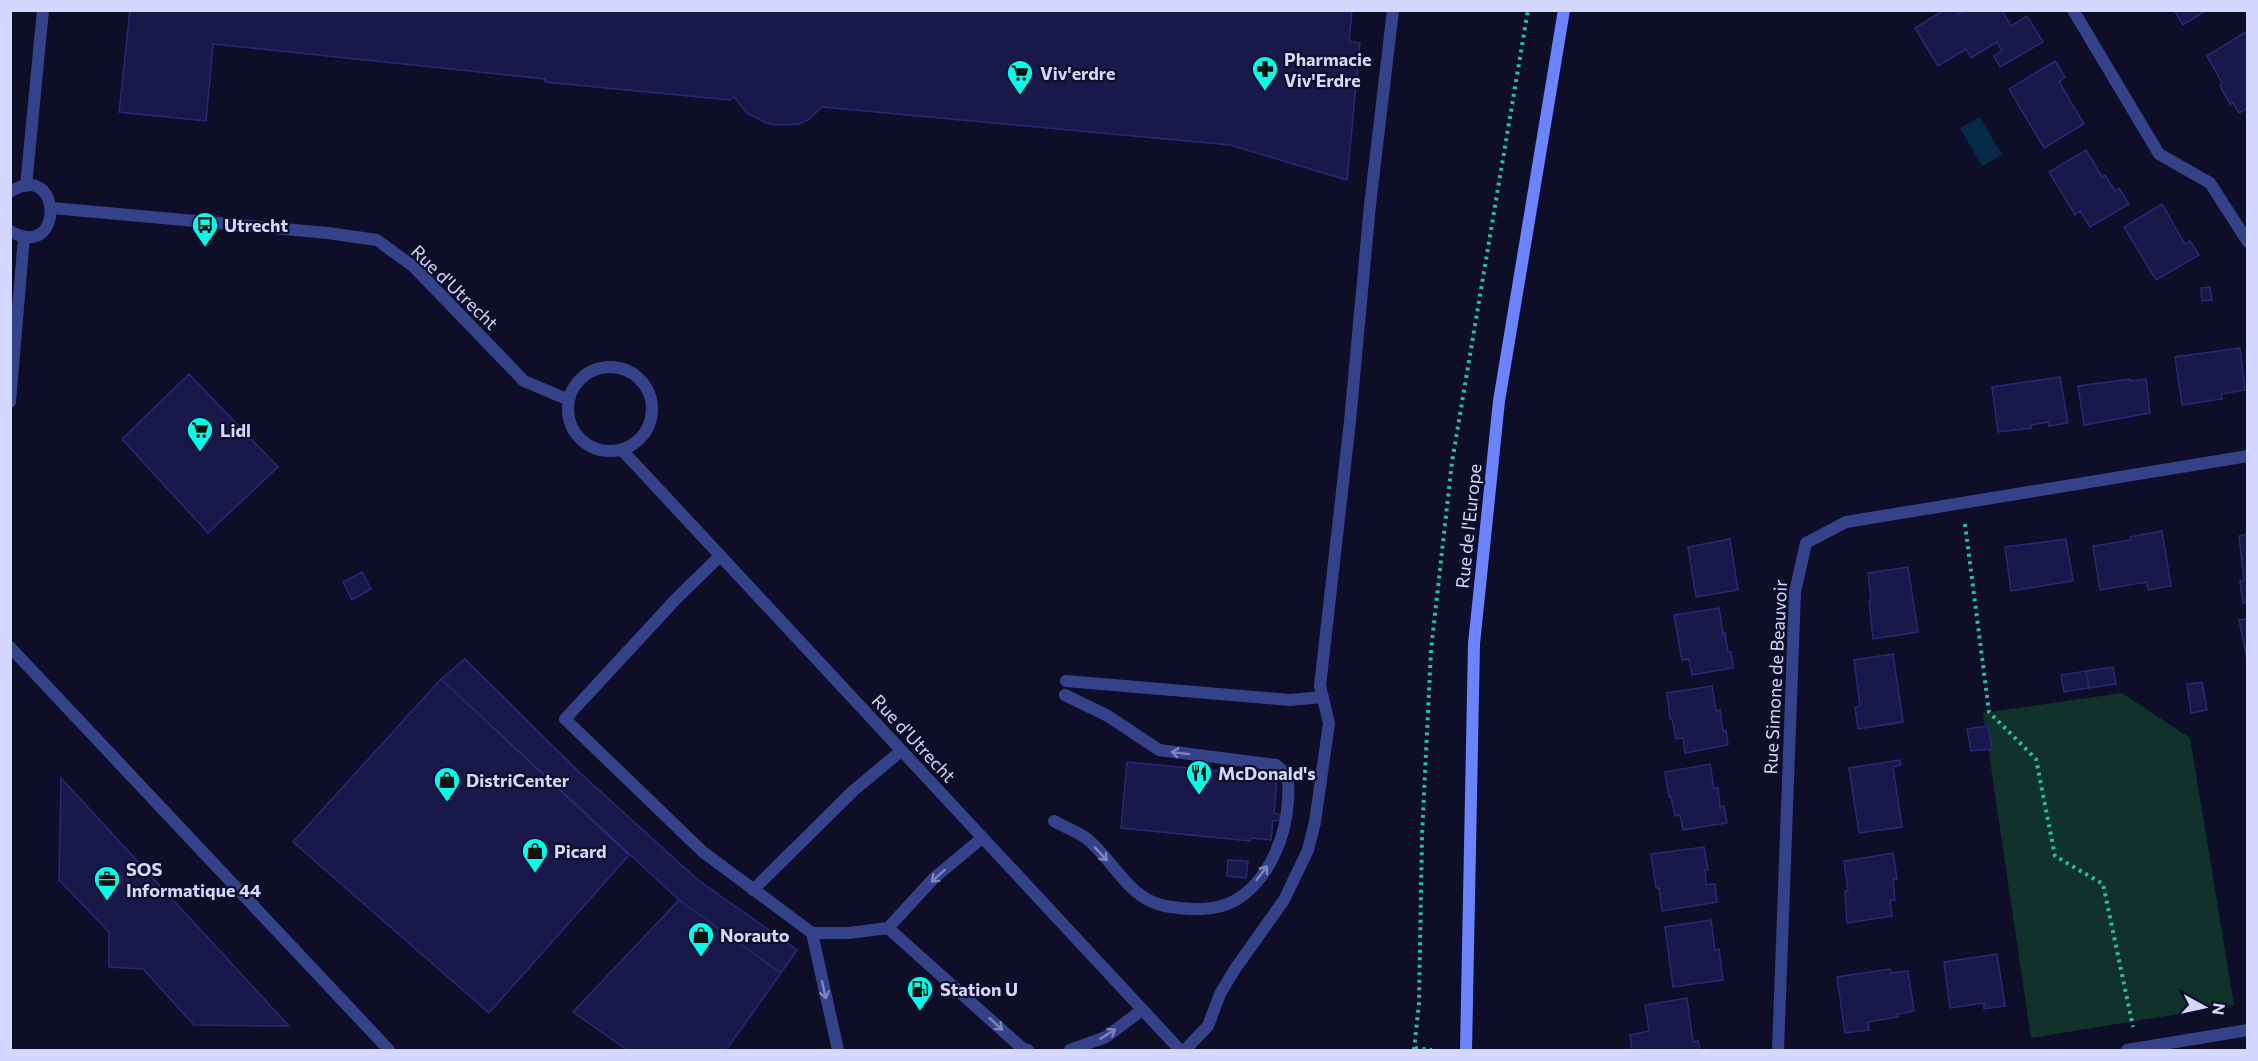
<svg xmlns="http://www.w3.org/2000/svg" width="2258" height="1061" font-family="Commissioner,sans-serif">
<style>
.green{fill:#10322b}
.water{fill:#062a48}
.building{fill:#19184a;stroke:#292878;stroke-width:1.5}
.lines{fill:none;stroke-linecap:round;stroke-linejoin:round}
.path{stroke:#26c19b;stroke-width:4;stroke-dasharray:3 4.5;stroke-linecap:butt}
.lane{stroke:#35428a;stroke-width:12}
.street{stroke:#35428a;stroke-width:12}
.secondary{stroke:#6b83ff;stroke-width:12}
.oneway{stroke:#7d85bf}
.labels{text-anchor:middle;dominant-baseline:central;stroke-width:4.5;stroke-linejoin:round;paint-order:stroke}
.poi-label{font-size:18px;font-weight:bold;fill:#d4d7ff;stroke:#0e0e28;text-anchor:start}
.street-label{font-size:18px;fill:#d4d7ff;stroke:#0e0e28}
</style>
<rect width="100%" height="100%" fill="#0e0e28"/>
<path class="green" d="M2122 693 2190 738 2234 1005 2031 1038 1983 713Z"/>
<path class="water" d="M1980 117 2002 155 1982 166 1960 128Z"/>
<path class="building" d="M130 10H1352L1349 41 1360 43 1347 180 1230 145 822 107 808 120 798 124 777 125 766 123 747 113 734 97 730 100 545 82V79L213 44 206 121 119 112Z
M1944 10H1957L1959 14 1965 10H2002L2011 26 2027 16 2043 42 2000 67 1994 56 2002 51 1997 42 1971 58 1966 49 1938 66 1915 28Z
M2174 10H2207L2183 25Z
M2244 33H2248V108L2239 113 2233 103 2230 104 2220 86 2222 83 2207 56Z
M2055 61 2065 77 2059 82 2084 124 2044 148 2009 89Z
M2086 150 2102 177 2105 175 2115 191 2119 188 2129 204 2090 227 2080 211 2075 215 2049 172Z
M2162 204 2185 244 2190 241 2199 255 2156 280 2124 227Z
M2210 287 2212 300 2202 301 2201 288Z
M2240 348 2245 390 2221 394 2222 399 2182 405 2175 357Z
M189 374 278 467 208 533 122 439Z
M2060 377 2068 423 2049 426 2048 422 2031 425V428L1998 432 1992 387Z
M2130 379V381L2146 379 2150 413 2084 425 2078 386Z
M2162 531 2171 586 2148 590 2147 582 2100 590 2093 546 2131 540 2130 537Z
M2248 534V602L2243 603 2240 581 2244 580 2239 536Z
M1730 539 1738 590 1696 597 1688 547Z
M2066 539 2073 581 2011 591 2005 547Z
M1908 567 1918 632 1873 639 1869 600H1871L1868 573Z
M362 572 371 589 352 600 343 582Z
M1719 608 1723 634 1725 633 1728 652H1731L1733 668 1692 675 1689 659 1682 660 1674 615Z
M2248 619V663L2239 620Z
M1893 654 1903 722 1858 729 1855 707 1860 706 1854 660Z
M465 659 579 772 698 880 797 950 781 973 679 900 441 679Z
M2113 667 2116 684 2089 688 2086 671Z
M2086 671 2089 688 2064 692 2061 675Z
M441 679 629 855 489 1013 293 842Z
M2202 682 2207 710 2191 713 2187 684Z
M1712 686 1716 711 1720 710 1723 731 1726 730 1728 745 1685 753 1683 738 1676 739 1672 719H1670L1667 693Z
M1988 726 1992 749 1971 751 1967 729Z
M1900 760 1901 765 1893 767 1902 827 1859 833 1849 768Z
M1127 762 1190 768 1191 766 1198 767V769L1248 774V772H1256L1257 778 1277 780 1274 813 1281 815 1280 820 1273 821 1271 840 1251 838 1250 841 1121 828Z
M1710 764 1714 789 1718 788 1720 807 1724 806 1727 823 1683 830 1680 815 1675 816 1671 797H1669L1665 772Z
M61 778 289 1026 194 1025 143 969 109 967V932L59 880Z
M1704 847 1708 870H1705L1706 885 1715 884 1717 902 1662 911 1659 888H1656L1651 854Z
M1893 853 1897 879H1893L1895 900 1890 901 1892 916 1847 923 1845 891H1848L1844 861Z
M1228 860 1248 861 1246 878 1227 876Z
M679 900 781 973 726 1050H627L573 1012Z
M1711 920 1715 950 1719 949 1723 980 1673 987 1665 927Z
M1997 954 2005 1006 1984 1009V1003L1950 1008 1944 962Z
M1890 969 1891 973 1908 971 1914 1011 1897 1014 1898 1017 1868 1022 1869 1030 1845 1033 1837 977Z
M1687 998 1693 1042 1698 1041 1700 1050H1632L1630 1035 1649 1031 1645 1005Z"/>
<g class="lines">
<path class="path" d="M1965 524 1989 712 2036 759 2055 856 2103 884 2133 1027
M1415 1048 1432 1050
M1414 1050 1419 1003 1422 836 1431 650 1452 462 1528 10"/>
<path class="lane" d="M720 556 676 599 565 719 703 852 812 933H849L888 928
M10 647 389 1050
M1066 681 1290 700 1323 697
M1054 821C1064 827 1076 831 1086 838 1113 859 1128 899 1165 906 1189 910 1215 912 1236 900 1269 880 1286 837 1288 801 1289 786 1290 775 1276 765L1159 750 1108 716 1065 695
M982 838 934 878 888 928 1022 1048 1028 1050
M753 890 853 791 901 751
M812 933 838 1050
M1070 1050 1106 1037 1142 1010
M1185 1050 1208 1026 1220 994 1235 969 1284 900 1308 850 1315 822 1329 723 1320 686 1350 421 1370 205 1393 10"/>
<path class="street" d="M2073 10 2159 154 2210 183 2248 242
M26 186 43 10
M10 192C63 158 65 263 10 231
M52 208 328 233 377 240 414 267 524 381 569 400
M568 409a42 42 0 1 1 84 0a42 42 0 1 1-84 0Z
M10 402 24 237
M622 450 1180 1050
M1778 1050 1795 592 1806 543 1846 522 2248 456
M2127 1050 2248 1030"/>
<path class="secondary" d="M1466 1050 1474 644 1499 401 1564 10"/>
</g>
<defs><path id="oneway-shaft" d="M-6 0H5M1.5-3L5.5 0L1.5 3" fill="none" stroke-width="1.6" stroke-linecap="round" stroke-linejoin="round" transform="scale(1.5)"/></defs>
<g class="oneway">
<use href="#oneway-shaft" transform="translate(1180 753) rotate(-173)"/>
<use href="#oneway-shaft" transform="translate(1101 854) rotate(47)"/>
<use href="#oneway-shaft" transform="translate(1262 873) rotate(-52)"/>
<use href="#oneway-shaft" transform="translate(938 876) rotate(138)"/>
<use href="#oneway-shaft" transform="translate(824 990) rotate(77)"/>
<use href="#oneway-shaft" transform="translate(996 1024) rotate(42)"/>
<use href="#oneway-shaft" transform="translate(1108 1034) rotate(-32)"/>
</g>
<defs>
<g id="pharmacy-pin" transform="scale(1.35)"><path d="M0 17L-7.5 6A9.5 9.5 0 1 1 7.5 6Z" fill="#00ffe9" stroke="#0e0e28"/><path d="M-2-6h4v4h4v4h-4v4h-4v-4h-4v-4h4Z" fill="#111"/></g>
<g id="supermarket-pin" transform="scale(1.35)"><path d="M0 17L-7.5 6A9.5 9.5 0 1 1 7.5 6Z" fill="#00ffe9" stroke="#0e0e28"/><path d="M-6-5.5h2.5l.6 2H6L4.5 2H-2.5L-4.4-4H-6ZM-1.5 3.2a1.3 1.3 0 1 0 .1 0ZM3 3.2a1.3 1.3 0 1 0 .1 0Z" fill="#111"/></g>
<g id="bus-pin" transform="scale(1.35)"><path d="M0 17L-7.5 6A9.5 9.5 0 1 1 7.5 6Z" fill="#00ffe9" stroke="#0e0e28"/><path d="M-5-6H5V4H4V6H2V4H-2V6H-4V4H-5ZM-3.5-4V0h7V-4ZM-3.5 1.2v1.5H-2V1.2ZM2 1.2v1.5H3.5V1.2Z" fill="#111"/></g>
<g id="restaurant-pin" transform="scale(1.35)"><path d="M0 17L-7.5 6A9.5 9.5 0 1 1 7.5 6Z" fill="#00ffe9" stroke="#0e0e28"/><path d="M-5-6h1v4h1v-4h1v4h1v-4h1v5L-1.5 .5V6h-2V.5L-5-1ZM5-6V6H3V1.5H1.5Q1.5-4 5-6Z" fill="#111"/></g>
<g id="shop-pin" transform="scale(1.35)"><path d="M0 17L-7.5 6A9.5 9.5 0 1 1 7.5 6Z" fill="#00ffe9" stroke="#0e0e28"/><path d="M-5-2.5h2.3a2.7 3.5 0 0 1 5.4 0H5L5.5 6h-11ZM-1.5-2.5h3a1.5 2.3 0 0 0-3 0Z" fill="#111"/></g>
<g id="office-pin" transform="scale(1.35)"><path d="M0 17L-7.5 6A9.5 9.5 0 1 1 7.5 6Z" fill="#00ffe9" stroke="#0e0e28"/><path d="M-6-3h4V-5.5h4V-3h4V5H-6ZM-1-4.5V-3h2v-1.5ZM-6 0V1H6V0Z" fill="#111"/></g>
<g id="fuel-pin" transform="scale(1.35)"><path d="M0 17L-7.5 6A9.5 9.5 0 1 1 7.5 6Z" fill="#00ffe9" stroke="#0e0e28"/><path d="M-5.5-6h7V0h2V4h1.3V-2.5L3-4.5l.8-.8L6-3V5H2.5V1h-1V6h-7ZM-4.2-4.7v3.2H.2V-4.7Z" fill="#111"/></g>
</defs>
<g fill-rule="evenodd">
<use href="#pharmacy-pin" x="1265" y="69"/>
<use href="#supermarket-pin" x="1020" y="73"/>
<use href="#bus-pin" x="205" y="225"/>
<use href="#supermarket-pin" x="200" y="430"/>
<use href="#restaurant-pin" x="1199" y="773"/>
<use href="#shop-pin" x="447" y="780"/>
<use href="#shop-pin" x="535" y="851"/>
<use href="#office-pin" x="107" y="879"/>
<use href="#shop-pin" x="701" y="935"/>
<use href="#fuel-pin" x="920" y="989"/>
</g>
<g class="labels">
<g class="poi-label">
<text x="1284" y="59">Pharmacie<tspan x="1284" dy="21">Viv'Erdre</tspan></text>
<text x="1040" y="73">Viv'erdre</text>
<text x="224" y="225">Utrecht</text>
<text x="220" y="430">Lidl</text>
<text x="1218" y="773">McDonald's</text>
<text x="466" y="780">DistriCenter</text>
<text x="554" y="851">Picard</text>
<text x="126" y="869">SOS<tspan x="126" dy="21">Informatique 44</tspan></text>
<text x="720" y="935">Norauto</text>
<text x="940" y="989">Station U</text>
</g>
<g class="street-label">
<text transform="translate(455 287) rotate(44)">Rue d'Utrecht</text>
<text transform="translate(1468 526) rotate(-84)">Rue de l'Europe</text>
<text transform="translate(1775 677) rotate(-87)">Rue Simone de Beauvoir</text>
<text transform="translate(914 738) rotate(47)">Rue d'Utrecht</text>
</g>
</g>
<rect width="2258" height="1061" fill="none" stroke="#d4d7ff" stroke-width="24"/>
<g transform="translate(2204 1007) rotate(98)" stroke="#0e0e28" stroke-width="4.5" paint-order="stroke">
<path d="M0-4.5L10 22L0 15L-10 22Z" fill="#d4d7ff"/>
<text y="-9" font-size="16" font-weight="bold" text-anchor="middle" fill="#d4d7ff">N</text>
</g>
</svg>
